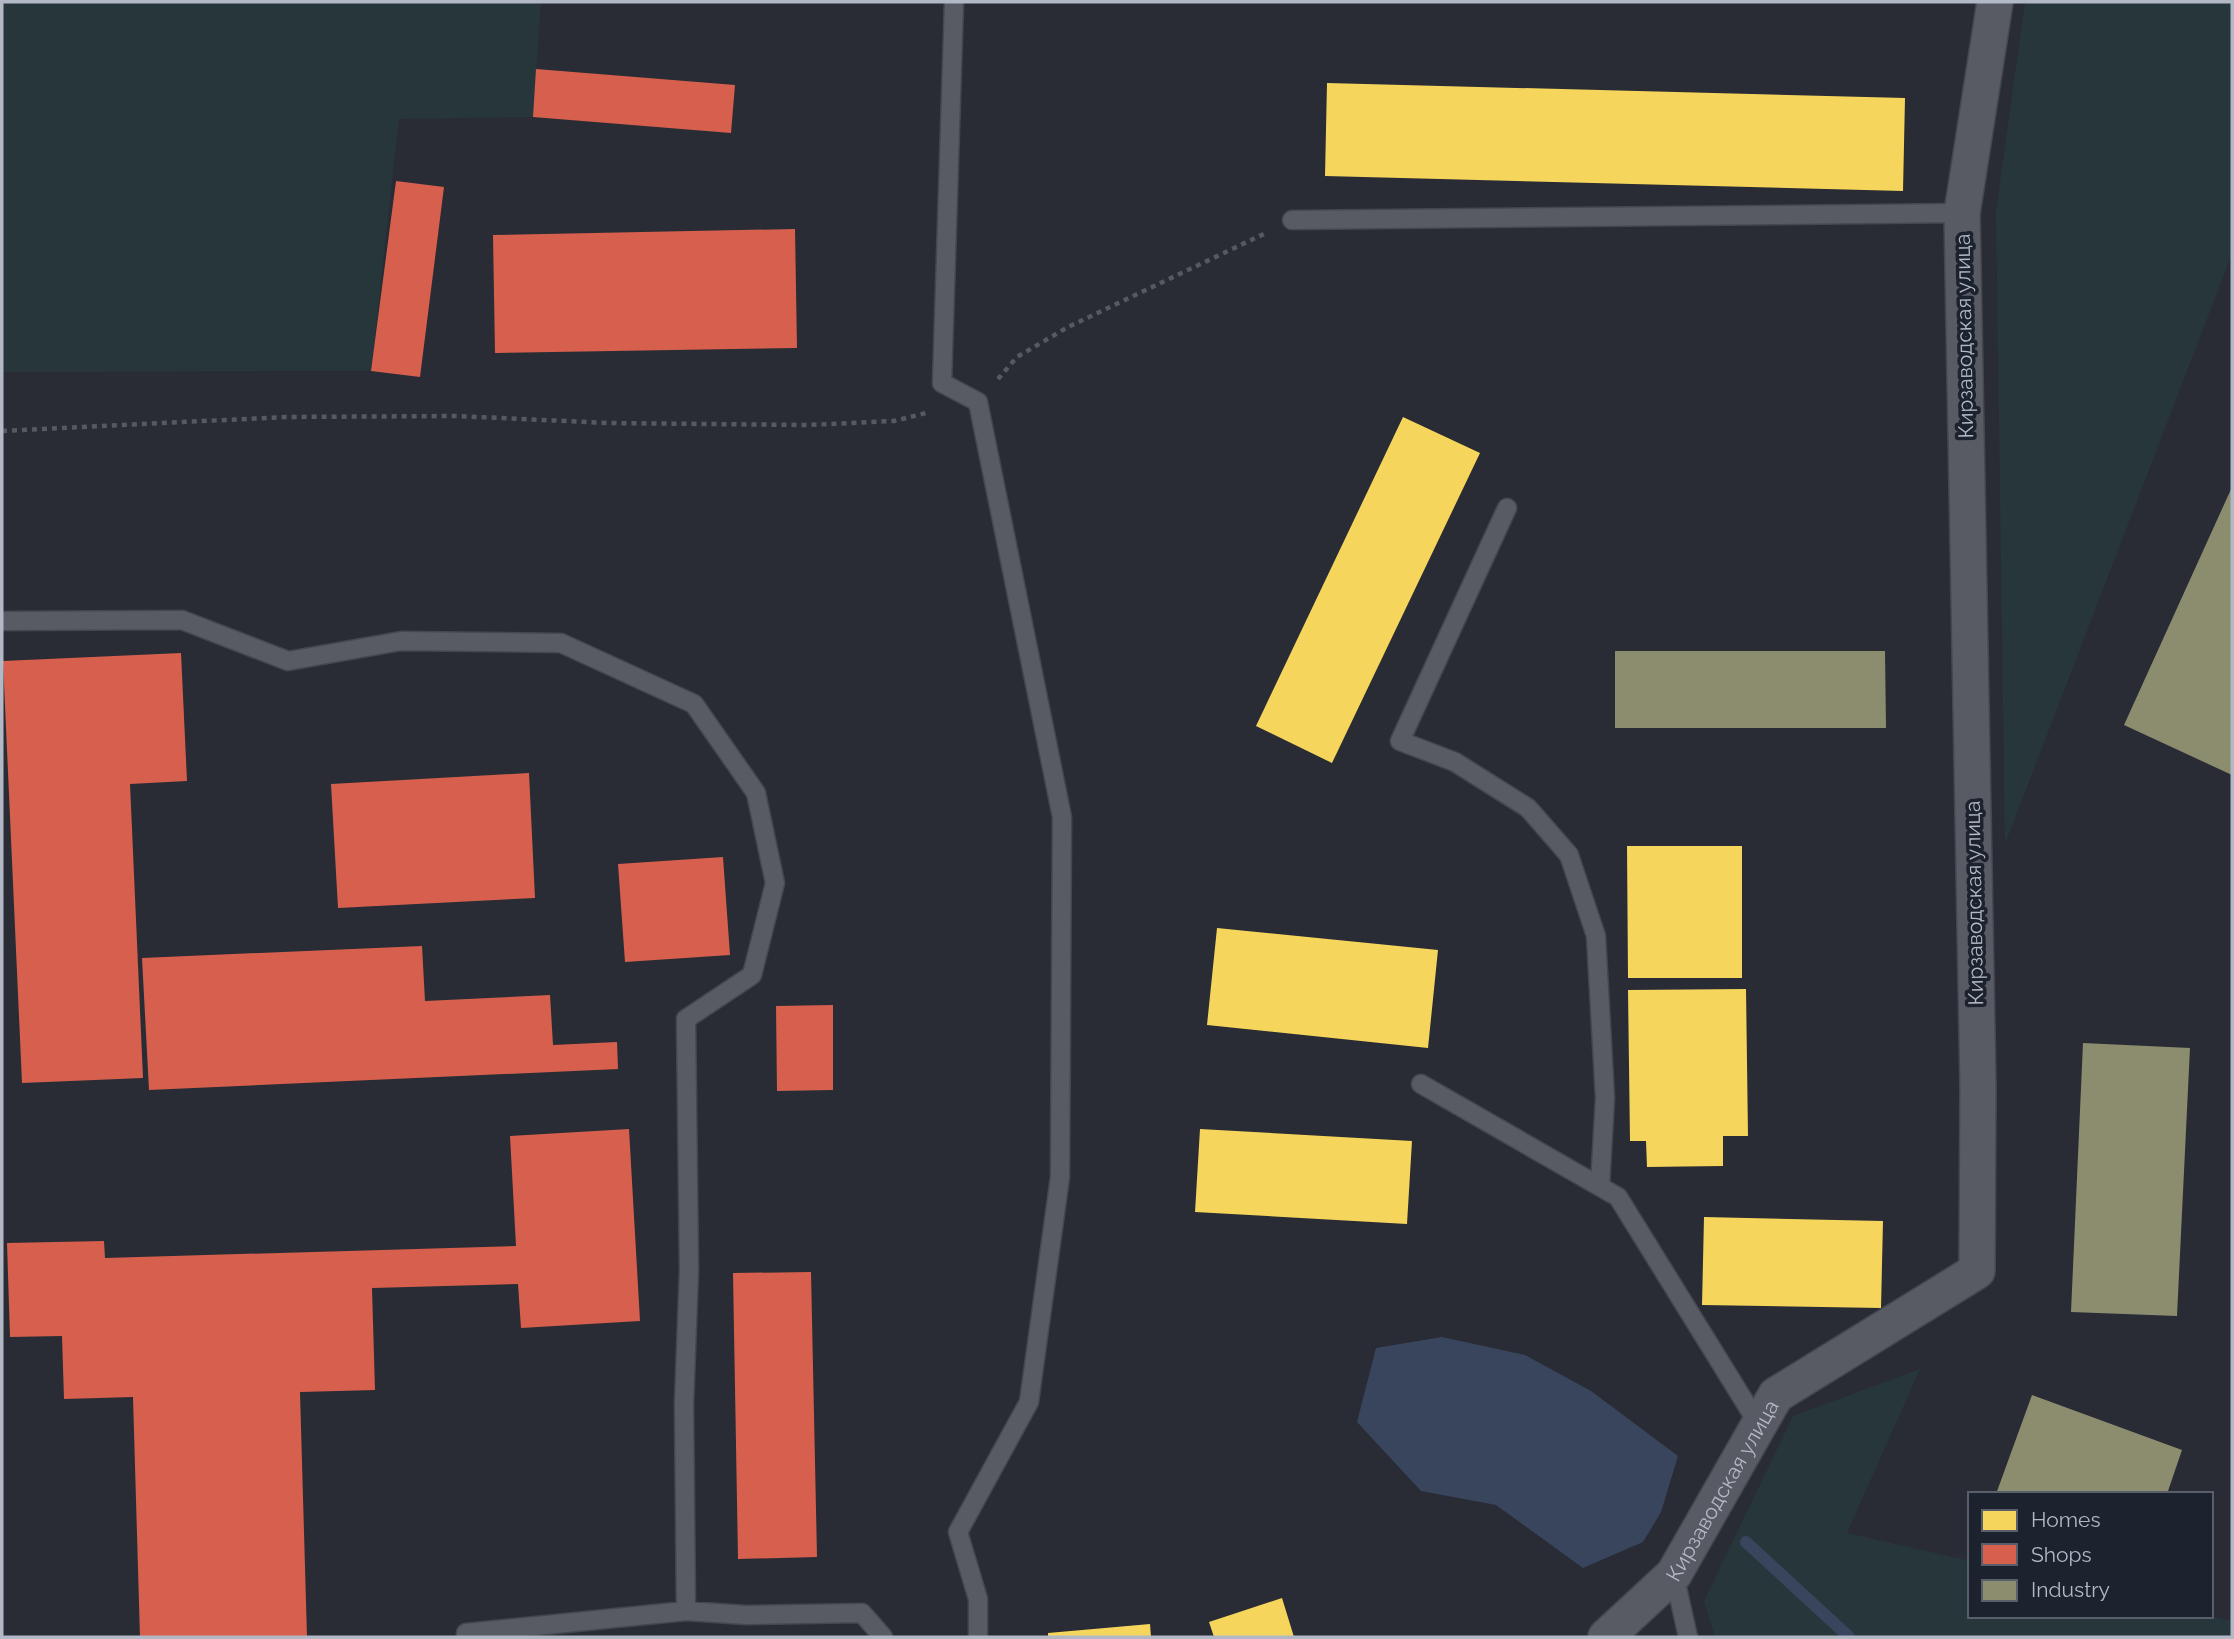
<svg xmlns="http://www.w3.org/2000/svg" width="2234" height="1639" font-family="Raleway,sans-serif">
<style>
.green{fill:#27363a}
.water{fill:#38455d}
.homes{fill:#f6d55c}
.shops{fill:#d6604d}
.industry{fill:#8c8c6e}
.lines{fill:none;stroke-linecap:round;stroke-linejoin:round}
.stream{stroke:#38455d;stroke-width:12}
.service-casing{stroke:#44474d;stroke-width:21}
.minor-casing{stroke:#44474d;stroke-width:38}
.path{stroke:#555a60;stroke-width:4.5;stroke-dasharray:5 5;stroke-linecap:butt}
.service{stroke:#585b63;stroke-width:18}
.minor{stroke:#585b63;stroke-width:35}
.labels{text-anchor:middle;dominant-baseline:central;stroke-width:7;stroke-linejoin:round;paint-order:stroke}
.street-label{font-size:21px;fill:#b2b8c5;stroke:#1c222e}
</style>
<rect width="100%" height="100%" fill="#292c34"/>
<path class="green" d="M2 2H541L533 117 399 119 371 371 2 372Z
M2025 2H2232V254L2005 844 1996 211Z
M1920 1369 1847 1533 1970 1561V1616H2211L2232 1621V1637H1715L1704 1601 1793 1416Z"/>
<path class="water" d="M1442 1337 1525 1355 1591 1391 1678 1456 1661 1512 1643 1542 1583 1568 1496 1505 1421 1491 1357 1422 1376 1348Z"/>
<path class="homes" d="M1327 83 1905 98 1903 191 1325 176Z
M1403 417 1480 453 1332 763 1256 726Z
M1627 846H1742V978H1628Z
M1217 928 1438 950 1428 1048 1207 1025Z
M1746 989 1748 1136H1723V1166L1647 1167 1646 1141H1630L1628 990Z
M1200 1129 1412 1141 1407 1224 1195 1212Z
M1704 1217 1883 1221 1881 1308 1702 1305Z
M1282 1598 1294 1637H1214L1209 1622Z
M1150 1624 1151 1637H1048V1633Z"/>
<path class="shops" d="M536 69 735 85 731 133 533 117Z
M396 181 444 187 420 377 371 371Z
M795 229 797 348 495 353 493 235Z
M181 653 187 781 130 784 143 1078 22 1083 3 661Z
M529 773 535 898 338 908 331 784Z
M723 857 730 955 625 962 618 864Z
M422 946 425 1001 550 995 553 1045 617 1042 618 1069 149 1090 142 958Z
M833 1005V1090L777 1091 776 1006Z
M629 1129 640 1321 521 1328 518 1284 372 1288 375 1390 300 1392 307 1637H140L133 1397 64 1399 62 1336 10 1337 7 1243 104 1241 105 1258 516 1246 510 1136Z
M811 1272 817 1557 738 1559 733 1273Z"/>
<path class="industry" d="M2232 487V775L2124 725Z
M1615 651H1885L1886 728H1615Z
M2083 1043 2190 1048 2177 1316 2071 1312Z
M2032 1395 2182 1450 2167 1494H1996Z"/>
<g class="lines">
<path class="stream" d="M1746 1542 1849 1637"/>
<g class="service-casing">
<path id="service" d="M954 2 942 383 978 402 1062 817 1060 1177 1029 1402 958 1532 978 1599V1637
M1292 220 1962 213
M1507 508 1400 741 1455 762 1528 808 1569 855 1596 936 1605 1098 1600 1186
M2 621 182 620 288 661 401 641 561 643 694 704 756 793 775 883 752 975 686 1019 689 1270 684 1404 686 1611 746 1615 862 1613 883 1637
M1421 1084 1618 1197 1759 1425
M1674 1574 1688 1637
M466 1637V1633L686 1611"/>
</g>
<g class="minor-casing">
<g id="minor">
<path id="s1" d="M1606 1637 1674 1574 1776 1395 1977 1271 1978 1087 1962 213 1995 2"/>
</g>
</g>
<path class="path" d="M998 379 1017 357 1068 327 1268 232
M2 431 285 417 457 416 608 423 808 425 894 421 930 412"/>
<use href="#service" class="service"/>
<use href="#minor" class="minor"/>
</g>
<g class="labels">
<g class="street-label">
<text transform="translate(1964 336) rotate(-91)">Кирзаводская улица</text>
<text transform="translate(1974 903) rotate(-91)">Кирзаводская улица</text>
<text stroke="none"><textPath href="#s1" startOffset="189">Кирзаводская улица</textPath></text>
</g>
</g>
<rect width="2234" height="1639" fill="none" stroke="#b2b8c5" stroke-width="7"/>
<rect x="1968" y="1492" width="245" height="126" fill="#1c222e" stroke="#585e6a" stroke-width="2"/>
<rect x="1982" y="1510" width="35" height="21" fill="#f6d55c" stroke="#585e6a" stroke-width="2"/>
<text x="2031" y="1527" font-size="21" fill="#b2b8c5">Homes</text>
<rect x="1982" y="1544" width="35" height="21" fill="#d6604d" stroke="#585e6a" stroke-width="2"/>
<text x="2031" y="1562" font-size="21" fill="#b2b8c5">Shops</text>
<rect x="1982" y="1580" width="35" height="21" fill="#8c8c6e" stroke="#585e6a" stroke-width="2"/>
<text x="2031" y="1597" font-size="21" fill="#b2b8c5">Industry</text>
</svg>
